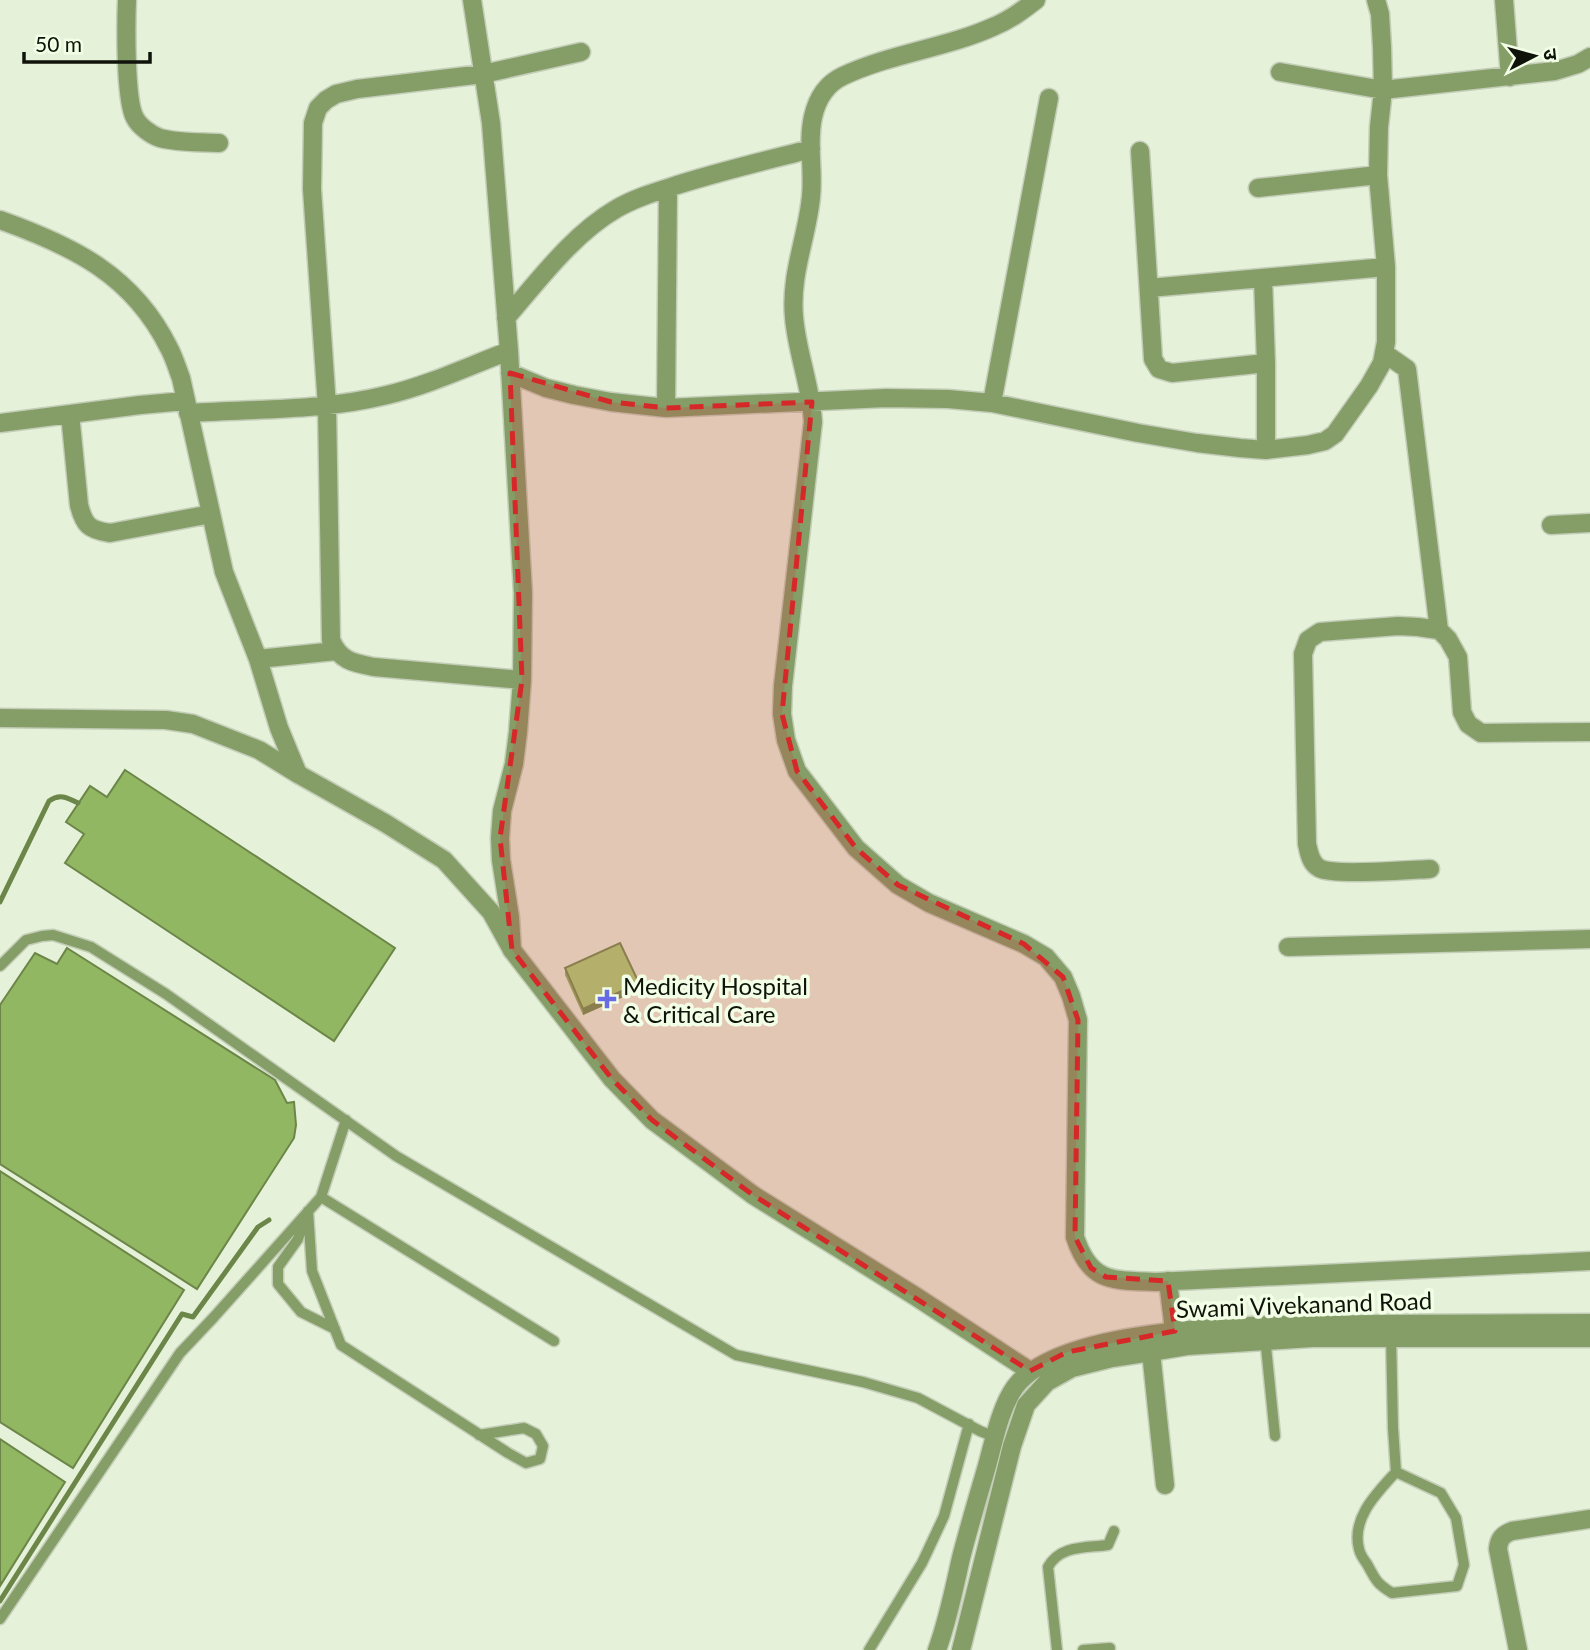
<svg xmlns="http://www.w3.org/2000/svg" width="1590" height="1650" font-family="Lato,'Noto Sans Devanagari',sans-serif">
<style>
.water{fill:#92b763;stroke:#6b8648;stroke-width:2}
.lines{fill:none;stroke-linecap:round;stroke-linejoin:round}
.stream{stroke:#6b8648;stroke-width:5}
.service-casing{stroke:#c3cdb7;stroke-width:13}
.minor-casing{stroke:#c3cdb7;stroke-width:21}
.tertiary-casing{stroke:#c3cdb7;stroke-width:21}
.service{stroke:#859e68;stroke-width:10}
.minor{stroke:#859e68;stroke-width:18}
.tertiary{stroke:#859e68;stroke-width:18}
.wall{fill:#94b56c}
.shaded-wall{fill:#789458}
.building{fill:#acd37d;stroke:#789458;stroke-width:2}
.marked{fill:#d62828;fill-opacity:0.2;stroke:#d62828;stroke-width:5;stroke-dasharray:14 9;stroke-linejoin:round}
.poi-dot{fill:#686be4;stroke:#f2fee5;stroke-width:2.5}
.labels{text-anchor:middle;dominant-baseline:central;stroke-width:7;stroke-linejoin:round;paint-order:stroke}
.poi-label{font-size:24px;fill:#0f130a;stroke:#f2fee5;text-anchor:start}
.street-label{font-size:24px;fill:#0f130a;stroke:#f2fee5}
</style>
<rect width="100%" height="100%" fill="#e5f1d8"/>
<path class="water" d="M125 770 395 948 334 1041 65 863 84 834 66 822 90 786 107 797Z
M67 948 275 1080 287 1103 294 1102 296 1125 294 1138 197 1289 0 1164V1005L35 953 57 964Z
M0 1171 184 1290 73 1468 0 1422Z
M0 1439 65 1482 0 1586Z"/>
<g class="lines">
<path class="stream" d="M0 902 49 801C60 793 68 798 78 803
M0 1601 182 1314 193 1317 258 1227 269 1220"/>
<g class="service-casing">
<path id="service" d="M0 966 26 940 42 936 53 935 91 947 166 994 396 1156 736 1355 863 1382 918 1398 980 1431 995 1437
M321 1197 554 1341
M308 1211 312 1271 341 1345 508 1453 526 1463 540 1459 543 1446 536 1434 524 1428 479 1435
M305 1218 298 1239 278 1267V1284L301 1312 335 1329
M1391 1335 1393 1428 1396 1472
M1265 1337 1275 1436
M1396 1472 1441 1493 1456 1518 1464 1565 1457 1586 1392 1593C1376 1583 1376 1580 1367 1564 1364 1560 1360 1554 1359 1549 1351 1518 1377 1493 1396 1472Z
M0 1619 180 1353 214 1317 321 1197 346 1120
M869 1650 922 1563 944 1516 969 1424
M1057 1650 1048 1567C1060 1545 1086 1548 1108 1545L1114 1531
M1083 1650 1110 1648"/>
</g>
<g class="minor-casing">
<path id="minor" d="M127 0C126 22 125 101 135 118 139 126 151 135 160 138 178 143 200 142 219 143
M472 0 491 123 509 351 523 593 522 680 518 732 514 764 502 811 500 838 501 860 510 917 512 950
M1036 0C1023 10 1010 20 995 26 947 48 892 53 843 76 826 84 817 99 813 117 807 143 814 170 811 197 807 238 790 274 794 317 797 353 811 386 813 422L783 686 782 714 786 740 797 771 856 848 898 885 929 903 1024 944 1046 957 1063 977 1071 996 1078 1020 1075 1237C1090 1283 1112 1280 1155 1282L1590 1261
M1504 0 1510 77
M1280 72 1383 90 1555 71 1578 64 1590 57
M1140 151 1153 359 1159 369 1172 373 1266 363
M1258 188 1378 175
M0 220C73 246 133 275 169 348 174 357 177 368 181 378L224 572 258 659 279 728 298 774
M1263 278 1266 363V450
M1149 288 1386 267
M506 318C539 280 573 234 616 209 633 199 652 193 671 187 717 172 764 161 811 149
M1384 353 1407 369 1439 630
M510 373 546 388 574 395 611 402 666 408 886 398 948 399 992 403 1138 433 1197 443 1240 448 1266 450 1308 445 1325 441 1335 434 1369 386 1382 363 1386 342V267L1378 175 1379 127 1383 90 1382 47 1380 14 1376 0
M992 403 1049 98
M666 408 668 188
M188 413C254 409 323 411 387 395 429 385 469 366 509 351
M70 414 79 505C84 525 89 530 110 533L211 514
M0 423 140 405 185 401
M1551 525 1590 523
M258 659 336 651
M522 680 374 667C353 663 340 661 331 640L327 406 312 189 313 123 318 108 326 100 336 94 357 89 483 74 581 52
M1430 869C1410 870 1332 876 1319 868 1310 863 1309 852 1307 844L1303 654 1308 640 1320 632 1398 626 1418 627 1439 630 1448 639 1458 657 1462 712 1468 724 1481 733 1590 732
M1288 947 1590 939
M1168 1281 1176 1347
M1151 1352 1165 1485
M1518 1650 1498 1549C1499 1539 1502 1535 1512 1531L1590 1519"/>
</g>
<g class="tertiary-casing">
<path id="tertiary" d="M0 718 166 720 193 724 259 750 298 774 385 823 444 860 491 912 512 950 612 1079 652 1120 753 1195 915 1296 1030 1371
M937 1650C948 1620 954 1589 961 1558 969 1527 978 1497 987 1466 994 1441 1000 1408 1015 1387 1066 1318 1302 1325 1383 1324 1452 1324 1521 1323 1590 1323
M961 1650 1012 1446 1026 1405 1047 1382 1072 1368 1112 1358 1151 1352 1187 1346 1265 1341 1312 1338H1590"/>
</g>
<use href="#service" class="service"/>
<use href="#minor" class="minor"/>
<use href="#tertiary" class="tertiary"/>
</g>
<path class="wall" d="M565 968 639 990 583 1015 565 975Z"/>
<path class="shaded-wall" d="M639 983V990L583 1015V1009Z"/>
<path class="building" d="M620 943 639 983 583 1009 565 968Z"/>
<path class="marked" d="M510 373 611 402 666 408 812 402 782 714 797 771 856 848 898 885 1024 944 1063 977 1078 1020 1075 1237 1091 1268 1106 1277 1168 1281 1175 1331 1067 1352 1030 1371 753 1195 652 1120 612 1079 512 950 500 838 522 680Z"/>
<path class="poi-dot" d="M603.5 988.5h7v7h7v7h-7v7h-7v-7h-7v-7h7z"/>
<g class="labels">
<g class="poi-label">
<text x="623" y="985">Medicity Hospital<tspan x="623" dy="28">&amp; Critical Care</tspan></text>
</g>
<g class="street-label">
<text transform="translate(1304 1304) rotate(-2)">Swami Vivekanand Road</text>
</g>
</g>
<g transform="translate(1534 56) rotate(84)" stroke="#f2fee5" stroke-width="5" paint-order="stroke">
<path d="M0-5L12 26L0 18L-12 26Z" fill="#0f130a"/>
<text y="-10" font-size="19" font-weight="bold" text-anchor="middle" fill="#0f130a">उ</text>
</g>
<path d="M24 52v10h126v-10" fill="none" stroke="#0f130a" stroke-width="3.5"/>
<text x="35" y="52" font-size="21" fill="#0f130a" stroke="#f2fee5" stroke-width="5" paint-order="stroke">50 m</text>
</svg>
